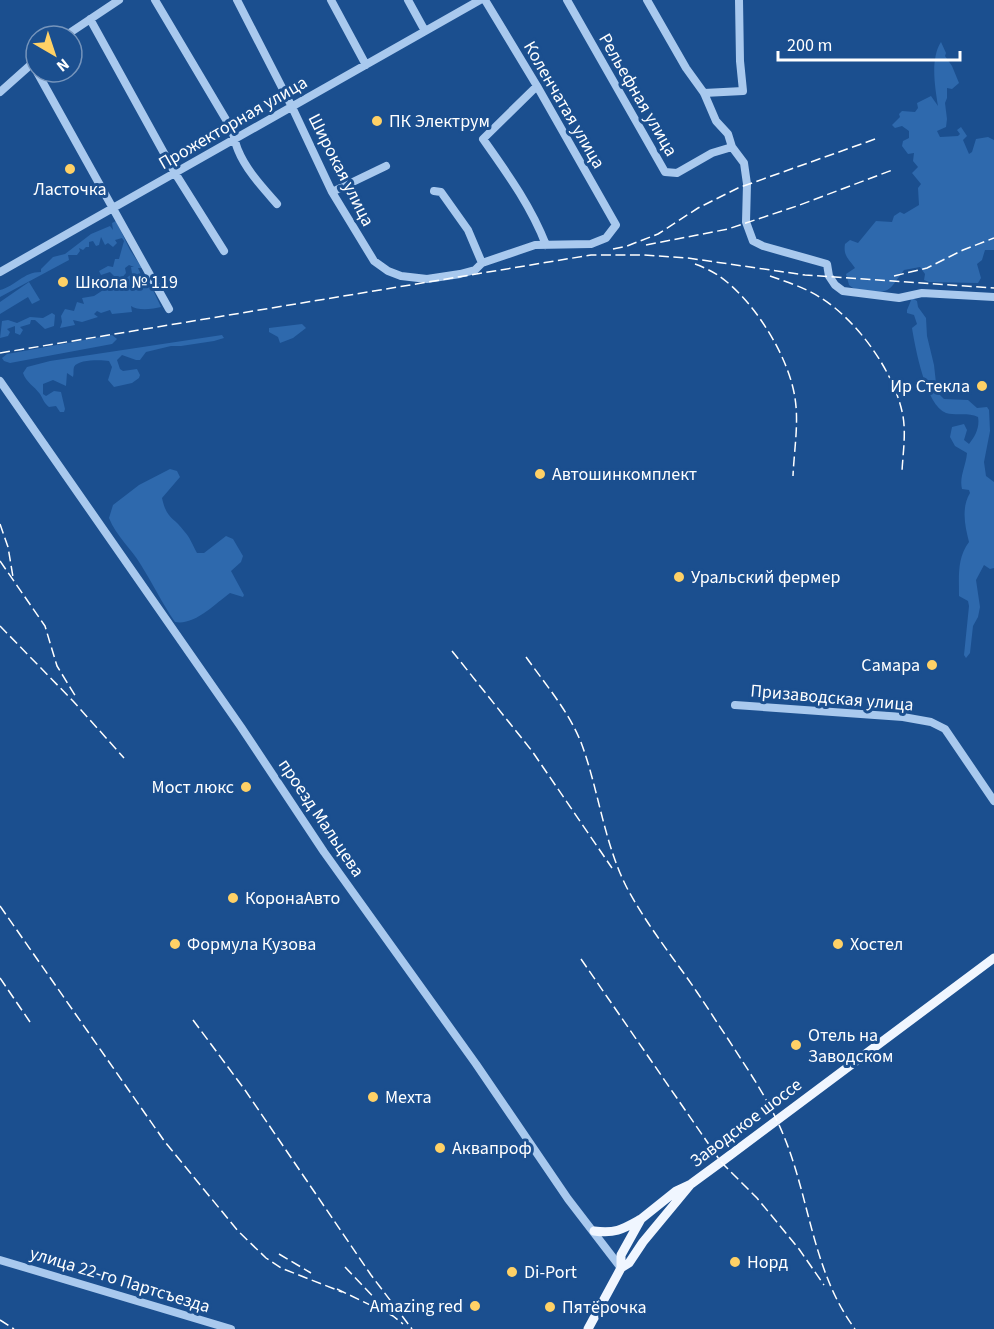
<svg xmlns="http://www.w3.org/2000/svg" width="994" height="1329" font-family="'Source Sans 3',sans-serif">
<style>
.green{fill:#2e69ad}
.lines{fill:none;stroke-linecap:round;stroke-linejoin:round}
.minor{stroke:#a9c9ee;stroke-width:8}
.major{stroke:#f0f6ff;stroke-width:9}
.rail{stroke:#fff;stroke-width:1.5;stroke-dasharray:10 4.5;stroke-linecap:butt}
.poi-dot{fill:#ffd166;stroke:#1b4f8f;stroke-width:2}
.labels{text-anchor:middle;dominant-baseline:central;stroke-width:6;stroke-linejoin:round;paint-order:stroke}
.street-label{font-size:18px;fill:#fff;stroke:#1b4f8f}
.poi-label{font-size:18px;fill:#fff;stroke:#1b4f8f;text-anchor:start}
</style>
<rect width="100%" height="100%" fill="#1b4f8f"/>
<path class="green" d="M941 42 946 53 945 56 952 66 959 83 952 89 947 88V98L945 103 947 119 946 127 937 131 940 137 958 136 960 134 957 130 961 127 967 136 963 140 969 154 972 152 976 139 988 137 994 140V250H985L982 260 977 264 981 278 978 283 929 282 924 280 925 274 920 267 904 270C890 288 892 294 868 291 859 291 855 290 849 285L846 274 855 268C849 259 843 256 845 244L850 240 858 243 876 221 892 222 894 216 900 212 904 214 919 205 918 188 921 184 912 173 918 167 913 161 914 153 908 154 902 146 903 141 909 138V131L902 126 895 128 892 125 900 117 899 114 902 111 915 112 918 108 917 103 931 96 938 106C935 87 930 59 941 42Z
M116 221 130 250 142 268H138L145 283 153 290 161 307C153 309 138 311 131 306L132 312 112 314 110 310 101 313 97 311 94 314 98 317 82 322 73 320 75 325 60 328 62 322 61 316 65 309 74 311 77 302 84 304 82 298 94 296 114 283H119L132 274 131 267H134L129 265 125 268 126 273 119 281 110 272 101 275 99 271 108 266 113 267 115 259H119L124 241 122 238 115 240 117 243 113 247 108 243 105 245 101 237 99 245 96 246 93 241 89 242V247H86L83 250 79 248 80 251 77 255H68L69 260 0 297V290C16 286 23 272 41 272V269L53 257 65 254 91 234 110 226 113 230 112 223Z
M29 282 40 300 32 304 28 297 0 314V302Z
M912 298 917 301 918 307 926 318 927 336 934 365 937 392 944 399 968 400 977 408 987 407 989 410 990 431 984 462 986 476 994 482V568L990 569 984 565 976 580 980 607 978 617 973 626 970 653 966 658 964 655 969 606 968 601 959 596C959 576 957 558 969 542 965 526 961 508 970 493L969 490 962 489C959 477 966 466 967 453L955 446 950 437 952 427 964 424 967 430 964 440 969 444C975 437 980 427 978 417 968 412 957 416 946 413 926 406 915 347 912 328L917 324 914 315 907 313V310Z
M52 313 55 315 54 326 45 329 35 320H31L30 324 20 327 23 330 20 335 15 333V326L7 329 10 332 8 336 0 338 2 321 8 320 17 323 30 317 43 318Z
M302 324 306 328 293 338 280 343 278 337 269 332V328Z
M112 335 117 339 112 344 10 363 4 361 2 358 7 354Z
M222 335 224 338 214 341 181 346H171L146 352 140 360H136L122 355 117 360 120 369 123 371 137 369 140 375 139 378 132 383 114 387 108 380 112 367 109 361C102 360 78 359 74 367 73 370 74 374 73 377L67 373 66 386 53 380 43 384V394L46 396 54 391 61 392 65 409 64 412H60L56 406 49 407C44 403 43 399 40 394 34 386 26 382 23 373L27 367 50 361Z
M170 469 177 471 180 477 162 498C167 520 173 516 184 531 190 537 193 546 197 553H204L226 536 233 539 243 556 241 562 231 571 244 595 243 597 230 593C215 604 194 626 175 622 162 603 153 584 141 565 131 548 116 536 109 518L113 505 139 485Z"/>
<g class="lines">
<path class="minor" d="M155 0 231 128C234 135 235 143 238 150 246 170 263 188 277 204
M237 0 292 107 332 192 374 261 388 271 401 276 427 279 460 274 475 270 482 263 535 245 591 244 606 238 616 225 537 86 485 0
M331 0 366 65
M408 0 425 31
M567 0 665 172 677 173 712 153 732 147
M647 0 686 68 704 93 716 121 728 134 732 147 744 163 747 184 746 222 753 241 763 246 827 264 829 276 835 285 843 291 899 298 922 293 994 297
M90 19 175 173 224 251
M65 36 119 0
M37 72 169 309
M537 86 483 139C507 173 531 206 546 245
M0 92 36 60
M704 93 743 91 740 61 739 0
M434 191 441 192 468 230 482 263
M332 192 386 166
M0 272 480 0
M0 381 241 727 324 852 476 1064 568 1199 621 1268
M735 705 903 717 931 722 945 729 994 801
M0 1260 231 1329"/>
<path class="major" d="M594 1231C616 1234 623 1229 641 1219
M621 1268 629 1263 643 1242 691 1184
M588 1329 621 1268V1255L641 1219 676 1191 691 1184 721 1162 994 958"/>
<path class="rail" d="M646 245 728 229 797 206 895 169
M613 249 627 246 658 234 698 208 738 188 878 138
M695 264C703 267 712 271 719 276 754 300 789 357 795 398 799 423 794 451 793 476
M770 276C787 282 806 288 821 298 858 321 895 373 903 416 906 434 903 453 902 471
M894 276 927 268 963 250 994 238
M0 353 591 255H643L688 258 805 275 994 288
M0 524 8 547 13 577
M0 561 45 626 57 666 76 697
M0 626 73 701 124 758
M452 651 532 751 612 868
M526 657C546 685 570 713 582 745 599 792 604 843 627 888 642 916 661 942 680 968 697 991 712 1015 728 1039 748 1070 769 1100 783 1134 810 1198 812 1271 855 1329
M0 906 165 1142 238 1231 266 1258 281 1268 342 1292
M581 959 721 1162 757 1198 799 1249 824 1285
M0 978 30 1022
M193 1020 245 1090 371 1275 412 1329
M279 1254 311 1273
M345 1267 382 1306
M337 1289 393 1316 403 1324
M0 1320 14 1329"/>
</g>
<g class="poi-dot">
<circle cx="377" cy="121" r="6"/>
<circle cx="70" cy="169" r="6"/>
<circle cx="63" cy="282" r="6"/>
<circle cx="982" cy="386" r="6"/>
<circle cx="540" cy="474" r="6"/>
<circle cx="679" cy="577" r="6"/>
<circle cx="932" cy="665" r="6"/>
<circle cx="246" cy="787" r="6"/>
<circle cx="233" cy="898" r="6"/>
<circle cx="175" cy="944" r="6"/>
<circle cx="838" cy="944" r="6"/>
<circle cx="796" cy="1045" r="6"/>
<circle cx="373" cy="1097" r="6"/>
<circle cx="440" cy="1148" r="6"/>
<circle cx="735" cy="1262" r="6"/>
<circle cx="512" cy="1272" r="6"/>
<circle cx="475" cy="1306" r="6"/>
<circle cx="550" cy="1307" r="6"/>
</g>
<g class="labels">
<g class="street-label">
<text transform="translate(638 95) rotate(60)">Рельефная улица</text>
<text transform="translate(564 105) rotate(60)">Коленчатая улица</text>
<text transform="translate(233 123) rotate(-30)">Прожекторная улица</text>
<text transform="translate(341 170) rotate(63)">Широкая улица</text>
<text transform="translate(832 698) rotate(5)">Призаводская улица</text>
<text transform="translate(321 818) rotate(56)">проезд Мальцева</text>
<text transform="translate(746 1123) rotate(-37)">Заводское шоссе</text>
<text transform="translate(120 1280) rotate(17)">улица 22-го Партсъезда</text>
</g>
<g class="poi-label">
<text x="389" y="121">ПК Электрум</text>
<text x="70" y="189" text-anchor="middle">Ласточка</text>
<text x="75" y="282">Школа № 119</text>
<text x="970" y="386" text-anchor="end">Ир Стекла</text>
<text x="552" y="474">Автошинкомплект</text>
<text x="691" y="577">Уральский фермер</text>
<text x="920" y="665" text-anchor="end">Самара</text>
<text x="234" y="787" text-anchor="end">Мост люкс</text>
<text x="245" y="898">КоронаАвто</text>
<text x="187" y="944">Формула Кузова</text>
<text x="850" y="944">Хостел</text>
<text x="808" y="1035">Отель на<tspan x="808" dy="21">Заводском</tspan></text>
<text x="385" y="1097">Мехта</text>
<text x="452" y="1148">Аквапроф</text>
<text x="747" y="1262">Норд</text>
<text x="524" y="1272">Di-Port</text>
<text x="463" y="1306" text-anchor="end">Amazing red</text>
<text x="562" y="1307">Пятёрочка</text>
</g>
</g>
<g transform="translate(54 54) rotate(141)"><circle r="28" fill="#1b4f8f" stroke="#7695bc" stroke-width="1.5"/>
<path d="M0-4.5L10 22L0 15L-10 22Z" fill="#ffd166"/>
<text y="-9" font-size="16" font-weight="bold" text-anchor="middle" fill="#ffffff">N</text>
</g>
<path d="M778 51v9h182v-9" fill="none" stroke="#ffffff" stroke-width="3"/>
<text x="787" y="51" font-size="18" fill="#ffffff" stroke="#1b4f8f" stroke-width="4.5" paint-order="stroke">200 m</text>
</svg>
